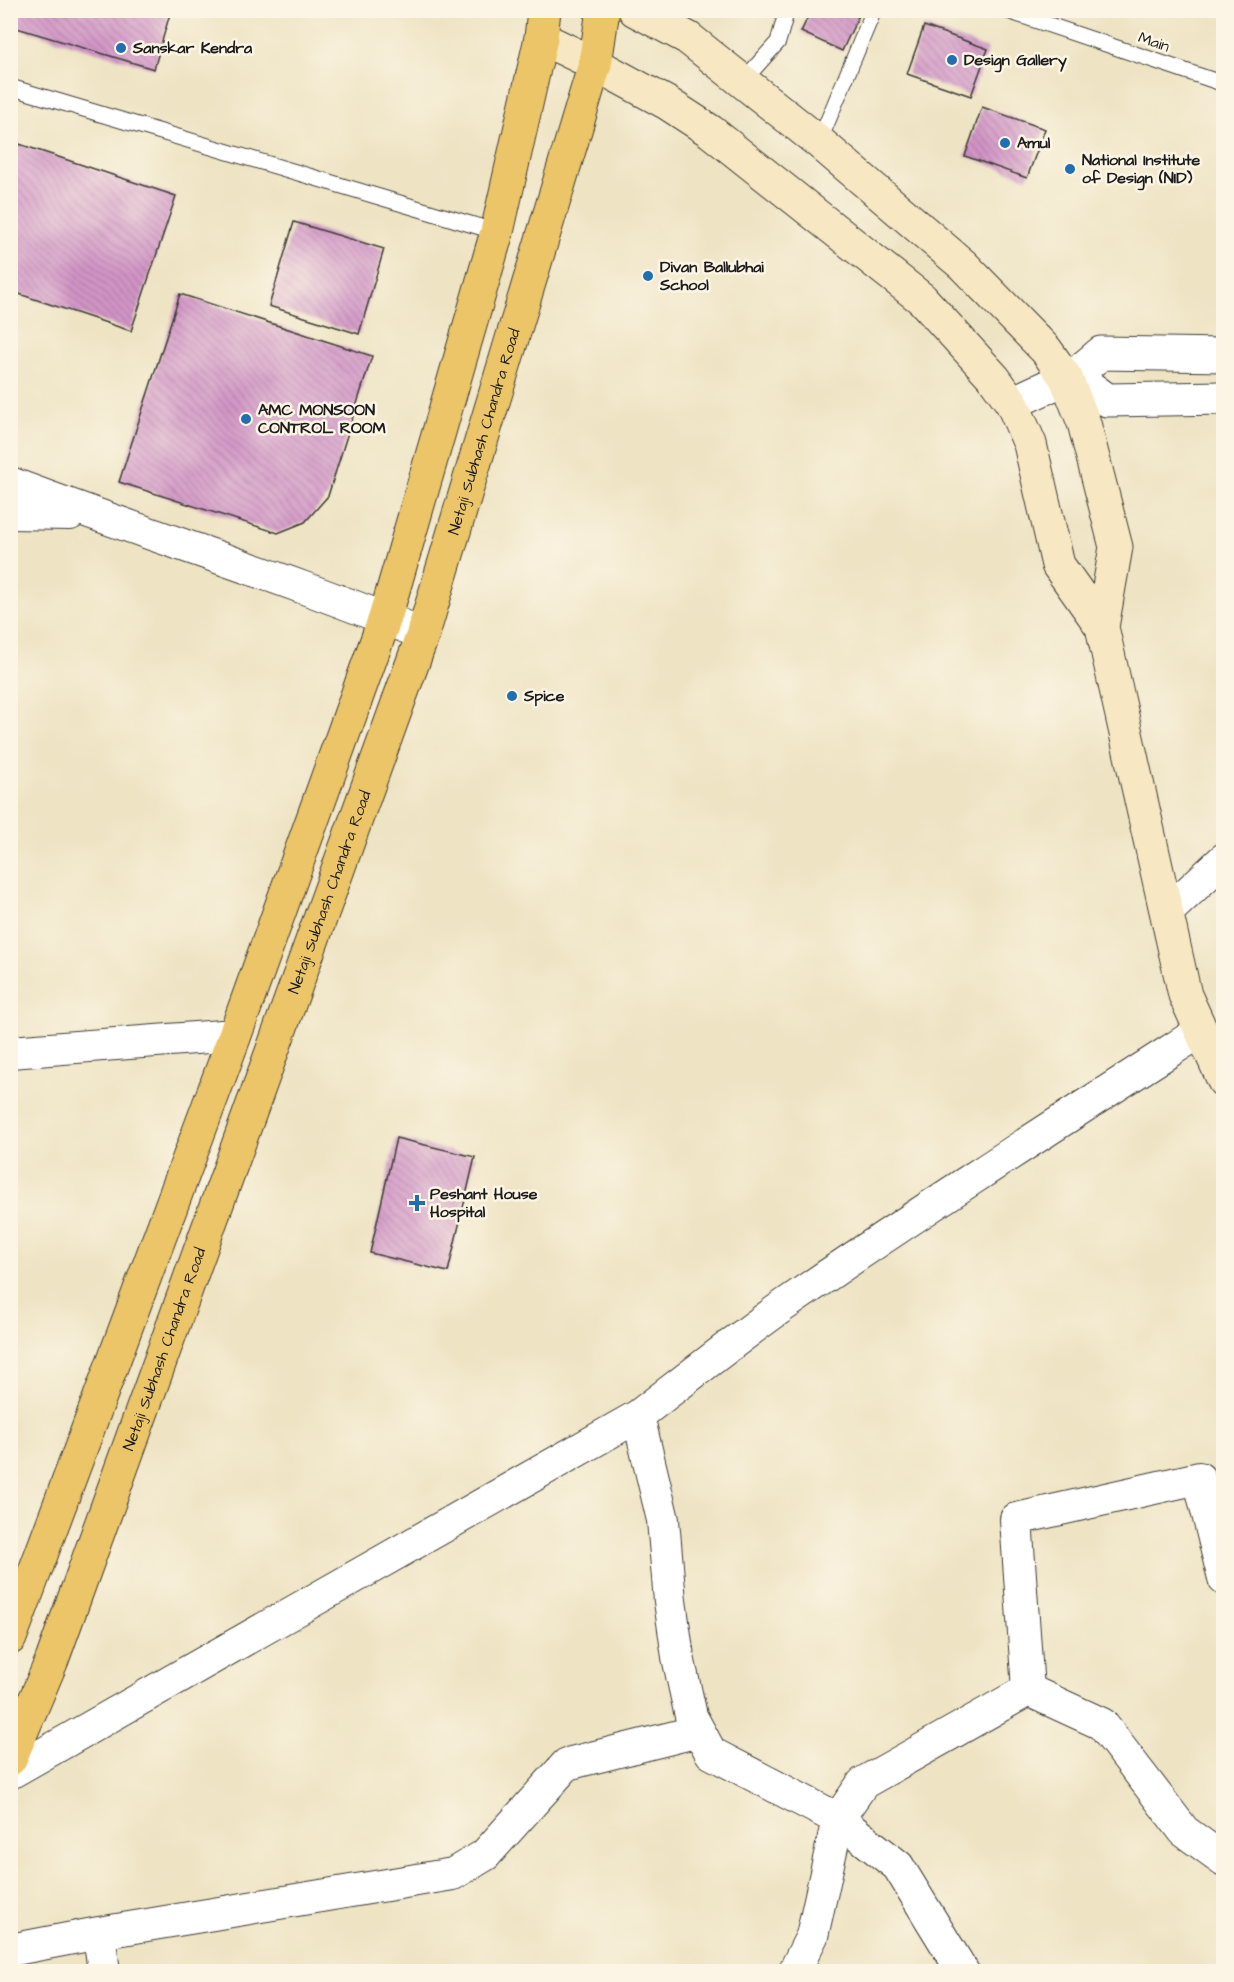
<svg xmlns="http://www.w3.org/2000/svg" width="1234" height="1982" font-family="'Architects Daughter',sans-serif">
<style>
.building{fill:url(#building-back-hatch)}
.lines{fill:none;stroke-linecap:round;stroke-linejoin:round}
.service-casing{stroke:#3c3a35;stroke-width:17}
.minor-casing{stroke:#3c3a35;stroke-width:34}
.tertiary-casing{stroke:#3c3a35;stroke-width:35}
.secondary-casing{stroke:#3c3a35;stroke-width:35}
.primary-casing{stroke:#3c3a35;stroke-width:35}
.service{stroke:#fff;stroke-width:15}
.minor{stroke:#fff;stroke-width:32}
.tertiary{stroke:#fff;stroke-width:33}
.secondary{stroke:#f7e8c3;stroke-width:33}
.primary{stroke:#ecc569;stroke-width:33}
.poi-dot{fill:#1f6fb2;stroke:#fcf5e5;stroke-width:2}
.labels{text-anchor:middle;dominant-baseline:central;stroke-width:5;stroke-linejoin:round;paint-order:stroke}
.street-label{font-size:16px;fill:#1c1c1c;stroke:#fcf5e5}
.poi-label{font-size:16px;font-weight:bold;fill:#1c1c1c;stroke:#fcf5e5;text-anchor:start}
</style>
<defs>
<pattern id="building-back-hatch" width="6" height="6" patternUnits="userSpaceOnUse" patternTransform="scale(1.5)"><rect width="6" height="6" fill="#d294c7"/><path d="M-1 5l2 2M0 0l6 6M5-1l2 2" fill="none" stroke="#aa78a1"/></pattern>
</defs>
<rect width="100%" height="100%" fill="#fcf5e5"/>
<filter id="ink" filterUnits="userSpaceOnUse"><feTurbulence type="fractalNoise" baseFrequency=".0167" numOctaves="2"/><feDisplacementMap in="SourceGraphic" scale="12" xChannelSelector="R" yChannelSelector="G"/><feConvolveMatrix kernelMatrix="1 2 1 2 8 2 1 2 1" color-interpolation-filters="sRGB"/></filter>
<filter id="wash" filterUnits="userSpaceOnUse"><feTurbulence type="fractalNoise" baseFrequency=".008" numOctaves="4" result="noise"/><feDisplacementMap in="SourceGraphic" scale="24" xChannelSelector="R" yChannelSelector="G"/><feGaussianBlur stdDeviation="1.35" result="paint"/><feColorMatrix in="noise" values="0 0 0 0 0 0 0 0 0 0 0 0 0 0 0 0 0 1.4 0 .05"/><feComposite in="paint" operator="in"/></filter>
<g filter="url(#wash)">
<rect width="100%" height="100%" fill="#eee3c3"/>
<g id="blocks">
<path class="building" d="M10 10H171L154 69 10 26Z
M811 10H861L842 51 801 32Z
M924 26 988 49 971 96 907 74Z
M982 107 1045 129 1027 178 965 156Z
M10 141 176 196 131 331 10 291Z
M294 222 384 249 359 334 269 306Z
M180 294 372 356 328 496 305 522 278 533 119 482Z
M396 1138 475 1157 448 1272 370 1253Z"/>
</g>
</g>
<g filter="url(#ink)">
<use href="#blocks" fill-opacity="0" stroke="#3c3a35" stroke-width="1.5"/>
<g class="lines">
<g class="service-casing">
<path id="service" d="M1005 10 1224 84
M742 82 778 42 787 10
M10 87 497 232
M819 142 874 10"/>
</g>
<g class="minor-casing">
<path id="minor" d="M10 483C147 535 288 578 423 634
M10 513 70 514
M1167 912 1224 859
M10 1052 235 1035
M1028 1690 1016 1519 1199 1478 1224 1579
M10 1773 638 1416
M99 1933 104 1972
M10 1950 99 1933 453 1874 485 1855 567 1764 699 1731
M794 1972 812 1936 838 1819 863 1783 1028 1690 1102 1724 1184 1831 1224 1860
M963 1972 898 1866 838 1819 711 1753 691 1716 678 1657 670 1601 663 1520 638 1416C686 1379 734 1341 783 1306 920 1211 1061 1121 1201 1031"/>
</g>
<g class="tertiary-casing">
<path id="tertiary" d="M1224 355 1101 353 1074 376 1107 400 1224 398
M1012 403 1066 378 1074 376"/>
</g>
<g class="secondary-casing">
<path id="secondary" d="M635 10 688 38 819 142 963 265 1046 350 1066 378 1084 423 1116 547 1102 627
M541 38 595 64 667 103 710 131 922 299 994 378 1012 403 1030 444 1058 565 1102 627 1185 995 1224 1081"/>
</g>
<g class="primary-casing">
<g id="primary">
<path d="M10 1638 235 1035 385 618 497 232 541 38 544 10"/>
<path id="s1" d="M10 1759 52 1660 423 634 595 64 603 10"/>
</g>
</g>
<use href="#service" class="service"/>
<use href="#minor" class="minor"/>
<use href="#tertiary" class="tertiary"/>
<use href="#secondary" class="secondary"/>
<use href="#primary" class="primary"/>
</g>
</g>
<g class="poi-dot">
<circle cx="121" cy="48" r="6"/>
<circle cx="952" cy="60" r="6"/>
<circle cx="1005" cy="143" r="6"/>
<circle cx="1070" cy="169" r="6"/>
<circle cx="648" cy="276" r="6"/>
<circle cx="246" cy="419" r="6"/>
<circle cx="512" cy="696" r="6"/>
<path d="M414 1194h6v6h6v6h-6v6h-6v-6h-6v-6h6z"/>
</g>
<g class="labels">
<g class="street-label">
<text transform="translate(1154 42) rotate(19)">Main</text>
<text stroke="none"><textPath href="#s1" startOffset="1410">Netaji Subhash Chandra Road</textPath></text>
<text stroke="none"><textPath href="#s1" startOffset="924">Netaji Subhash Chandra Road</textPath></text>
<text stroke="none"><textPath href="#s1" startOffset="438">Netaji Subhash Chandra Road</textPath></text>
</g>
<g class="poi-label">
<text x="133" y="48">Sanskar Kendra</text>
<text x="964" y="60">Design Gallery</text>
<text x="1017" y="143">Amul</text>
<text x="1082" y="160">National Institute<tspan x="1082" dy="18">of Design (NID)</tspan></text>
<text x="660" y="267">Divan Ballubhai<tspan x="660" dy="18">School</tspan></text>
<text x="258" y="410">AMC MONSOON<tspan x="258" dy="18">CONTROL ROOM</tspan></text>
<text x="524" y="696">Spice</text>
<text x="430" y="1194">Peshant House<tspan x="430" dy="18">Hospital</tspan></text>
</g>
</g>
<rect width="1234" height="1982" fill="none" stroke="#fcf5e5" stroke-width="36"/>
</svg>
